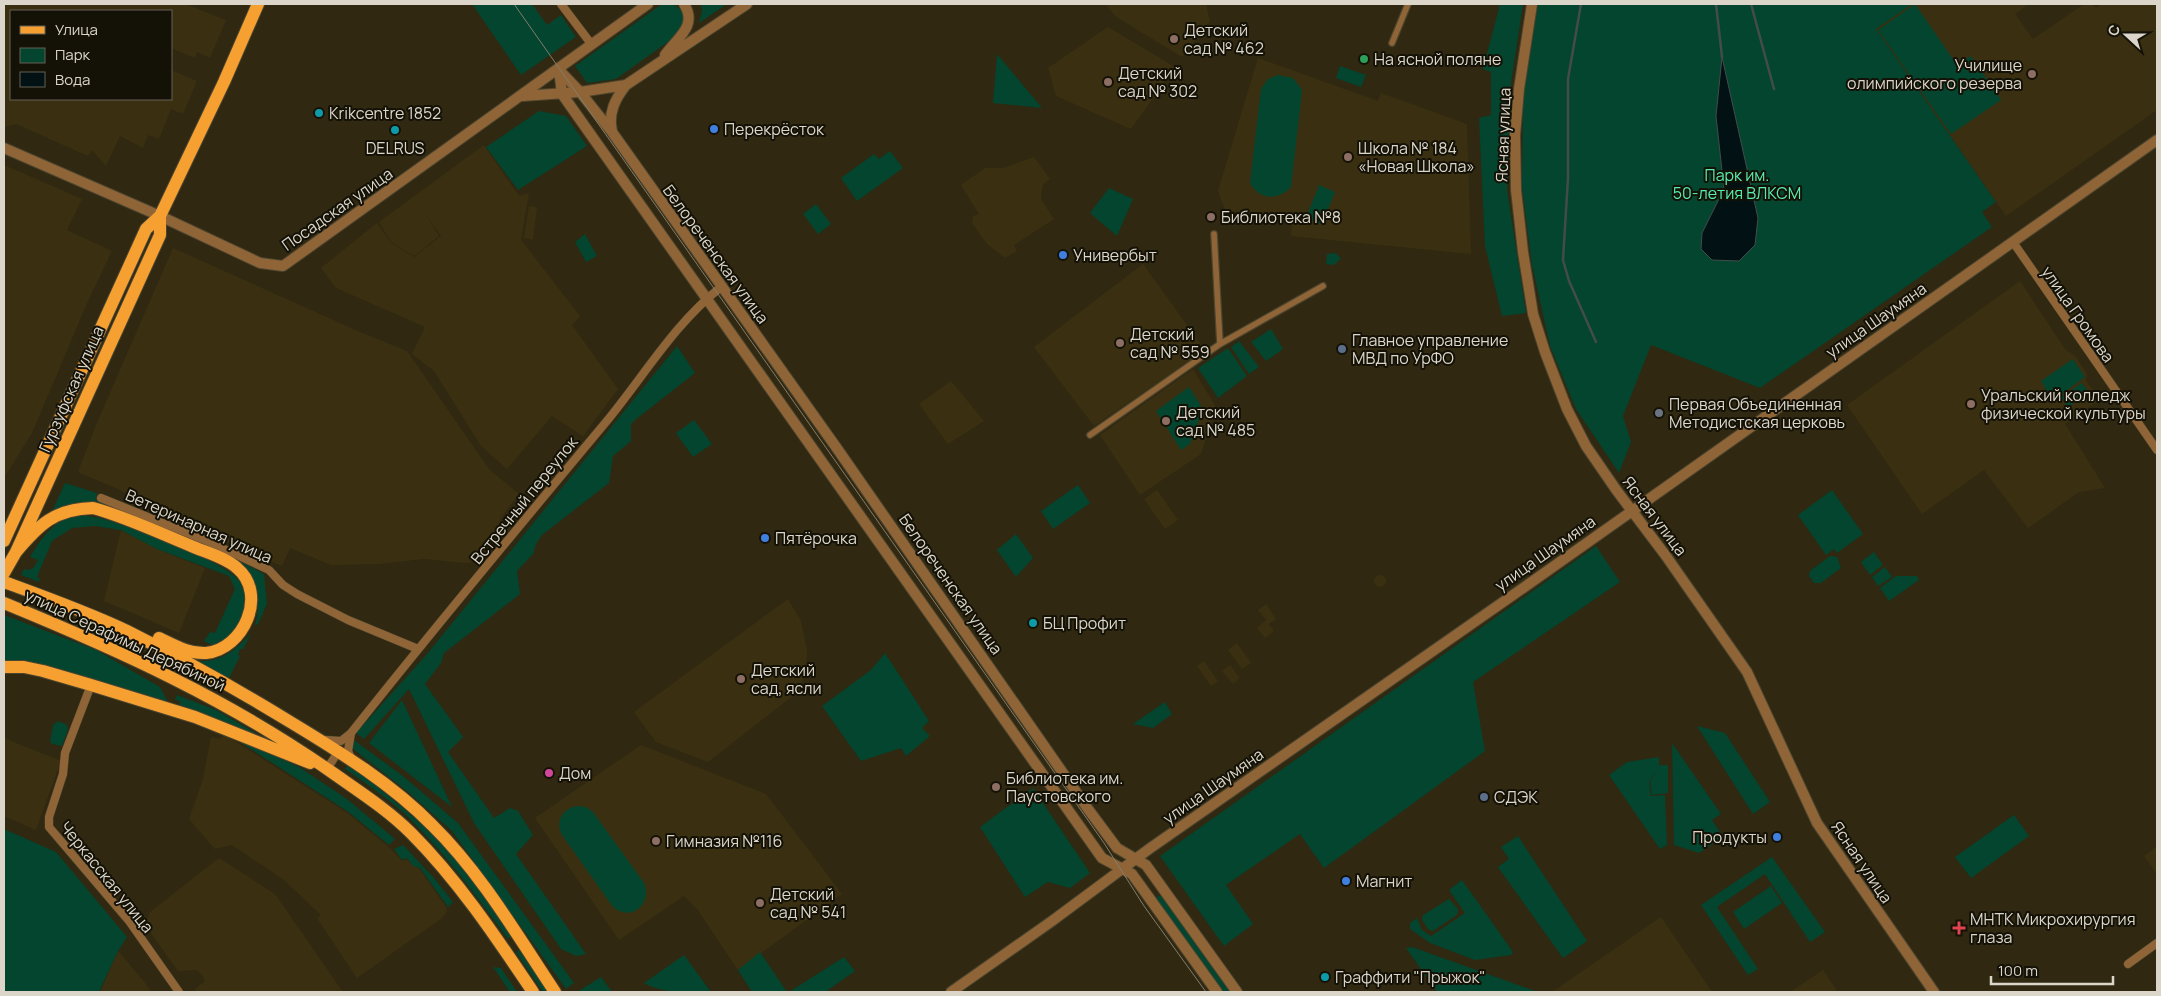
<svg xmlns="http://www.w3.org/2000/svg" width="2161" height="996" font-family="Manrope,sans-serif">
<style>
.built{fill:#3a3011}
.green{fill:#03452f}
.water{fill:#021113;stroke:#434c4a}
.lines{fill:none;stroke-linecap:round;stroke-linejoin:round}
.stream{stroke:#434c4a;stroke-width:2.5}
.pedestrian-casing{stroke:#4b442e;stroke-width:8}
.minor-casing{stroke:#4b442e;stroke-width:9}
.tertiary-casing{stroke:#4b442e;stroke-width:12}
.primary-casing{stroke:#4b442e;stroke-width:14}
.pedestrian{stroke:#8f6538;stroke-width:5.5}
.minor{stroke:#8f6538;stroke-width:8}
.tertiary{stroke:#8f6538;stroke-width:10}
.primary{stroke:#f6a032;stroke-width:12}
.tram{stroke:#847d6b;stroke-width:1}
.education-dot{fill:#8d6e63;stroke:#141107;stroke-width:2}
.leisure-dot{fill:#2e9e5b;stroke:#141107;stroke-width:2}
.culture-dot{fill:#0f9aa8;stroke:#141107;stroke-width:2}
.shop-dot{fill:#3f7fe0;stroke:#141107;stroke-width:2}
.service-dot{fill:#5c6f8a;stroke:#141107;stroke-width:2}
.worship-dot{fill:#6b7280;stroke:#141107;stroke-width:2}
.hotel-dot{fill:#d1479c;stroke:#141107;stroke-width:2}
.health-dot{fill:#e0444e;stroke:#141107;stroke-width:2}
.labels{text-anchor:middle;dominant-baseline:central;stroke-width:4;stroke-linejoin:round;paint-order:stroke}
.poi-label{font-size:16px;fill:#dbd6c9;stroke:#141107;text-anchor:start}
.street-label{font-size:16px;fill:#dbd6c9;stroke:#141107}
.park-label{font-size:16px;fill:#59ecb1;stroke:#141107}
</style>
<rect width="100%" height="100%" fill="#302811"/>
<path class="built" d="M4 4H185L226 20 210 58 197 52 195 58 171 48V11H11V99H171V70L197 81 183 114 171 109 159 139 148 135 143 148 120 136 106 166 92 150 88 156 16 124 4 127Z
M1106 4H1206L1210 21 1182 57 1115 16Z
M1912 4H2028L2015 14 2033 39 2084 4H2092L2096 8 2102 4H2157V110L2006 216 1876 29Z
M1108 27 1175 67 1131 129 1056 96 1048 68Z
M1258 58 1378 101 1381 93 1467 124 1471 254 1291 236 1292 221 1225 210 1218 191Z
M484 145 519 196 529 193 521 240 580 316 572 325 618 389 583 436 552 416 507 469 481 446 434 371 412 354 425 327 336 288 321 268 377 223 391 243 414 257 441 236 426 215 439 236 414 256 391 242 379 222Z
M1034 157 1050 179 1043 184 1041 199 1054 219 1014 245 1017 251 1005 258 987 244 972 223 973 216 979 214 961 185 985 168H1003Z
M4 165 82 199 67 230 112 251 88 301 32 433 4 478Z
M529 206 537 207 533 240 524 238Z
M173 248 360 332 407 351 489 469 519 494 500 519 504 524 476 562 465 563 424 559 378 564 331 565 290 548 282 566 161 514 152 504 78 472 96 425Z
M1143 264 1205 350 1094 426 1034 347Z
M2020 281 2065 349 2076 357 2087 374 2086 381 2098 397 2096 402 2065 424 2105 488 2079 492 2028 528 1984 470 1922 514 1847 405Z
M1193 369 1216 407 1201 454 1140 495 1100 435Z
M951 381 984 421 948 444 919 404Z
M1157 490 1178 520 1165 529 1144 499Z
M121 530 157 549 205 568 179 633 104 601Z
M1374 581a6 6 0 1 1 12 0a6 6 0 1 1-12 0Z
M788 599 801 621 807 651 806 671 800 687 794 695 708 762 656 742 634 712Z
M1266 604 1276 619 1269 624 1274 631 1265 638 1257 628 1266 620 1258 610Z
M1237 643 1251 663 1242 669 1228 650Z
M1204 661 1218 681 1211 686 1197 666Z
M1230 665 1240 678 1233 684 1222 671Z
M225 735 346 812 390 848 402 861 407 859 413 866 419 868 446 907 447 911 442 918 357 978 317 918 321 915 284 880 232 845 215 849 189 819 203 779 211 737 219 739Z
M4 738 61 761 36 830 4 816Z
M641 745 766 794 842 894 738 970 697 909 684 896 619 940 535 818Z
M2157 846V874L2144 856Z
M219 858 275 894 343 992H197L195 989 205 981 202 975 197 970 178 971 145 925 150 912Z
M1661 917 1712 992H1552Z
M118 951 142 979 152 992H100Z
M1823 970 1838 992H1790Z"/>
<path class="green" d="M472 4H532L547 25 561 15 576 37 521 75Z
M662 4C674 3 679 6 685 16L679 34 616 79 587 83 575 66Z
M701 4H727L699 23 702 11Z
M1500 4H1523L1511 83 1507 190 1526 313 1502 316 1485 246 1479 118 1491 115V72L1483 69Z
M1538 4H1912L1876 29 1996 202 1982 212 1992 227 1760 388 1651 345 1623 416 1631 442 1619 473 1576 409 1550 346 1532 265 1522 187 1523 100Z
M1915 4 1957 65 1971 56 2001 100 1951 134 1878 30Z
M997 54 1042 108 993 103Z
M1340 66 1366 75 1361 87 1336 78Z
M1278 75 1293 78 1302 90 1291 187C1278 201 1259 200 1250 183L1261 89 1268 79Z
M539 111 566 116 587 146 518 190 486 147Z
M890 151 903 168 857 201 841 178 874 154 879 159Z
M1319 185 1335 192 1322 224 1306 218Z
M1109 188 1133 199 1117 236 1090 213Z
M816 204 831 224 818 234 803 214Z
M585 234 597 256 586 262 575 242Z
M1335 253 1341 258 1334 265 1326 264 1327 254Z
M1271 329 1283 349 1266 361 1251 342Z
M1239 341 1259 367 1249 374 1231 347Z
M677 346 695 373 635 420 631 424V441L613 456 609 483 542 535 536 544 533 554 517 571 520 594 444 653 441 663 425 684 463 737 448 752 494 818 510 808 518 811 533 835 516 854 586 954 576 956 561 949 474 823 409 689 364 739 356 733 427 654Z
M1228 348 1247 376 1218 398 1198 368Z
M2073 359 2085 377 2055 399 2051 398 2041 381Z
M2082 383 2089 393 2068 407 2061 397Z
M1189 387 1203 409 1190 444 1181 450 1156 411Z
M694 420 712 444 693 457 676 433Z
M65 483 97 493 96 500 222 552 264 574 267 604 258 624 255 626C262 597 258 579 234 560L95 505C78 503 67 503 52 511Z
M1078 485 1090 503 1053 529 1041 511Z
M1832 490 1863 534 1837 553 1834 549 1826 555 1798 515Z
M77 515C87 516 97 517 107 520 133 528 225 561 239 581 249 595 246 622 234 635 230 640 220 643 214 646L204 641 210 632 215 633 235 589 229 576 157 549 121 530 95 526 72 528 52 541 37 577 40 579 39 582 21 575 24 569 28 570 33 568 38 560 30 557C41 538 54 520 77 515Z
M1016 534 1033 558 1016 577 997 550Z
M1596 546 1620 582 1473 682 1485 751 1324 868 1300 834 1226 885 1253 924 1224 946 1160 856Z
M1874 552 1883 565 1870 575 1861 562Z
M1830 556 1837 557 1841 568 1821 583H1814L1809 576 1810 571Z
M1885 567 1892 577 1878 586 1872 577Z
M1896 576H1917L1919 580 1889 601 1880 588Z
M4 615 96 650 160 687 169 704 32 662 4 661Z
M251 633 243 649H240L238 655 240 656 228 680 194 661C220 663 234 652 251 633Z
M885 653 929 721 922 728 930 736 906 756 901 748 861 761 822 706 871 670Z
M177 695 216 710 259 735 179 706 180 701 175 700Z
M402 700 452 807 369 743Z
M1165 702 1172 714 1153 728 1133 724Z
M58 721 67 725 68 730 62 746 52 744 50 741 53 725Z
M1697 726 1725 733 1770 802 1753 814Z
M232 737 299 767 347 799 395 839 389 845 347 811Z
M354 740 403 776 458 823 574 983 566 989 452 831 408 792 352 748Z
M1672 743 1721 814 1712 820 1723 837 1699 853 1674 845Z
M1659 757V767L1649 782 1651 796 1665 795 1667 845 1660 849 1609 775 1627 762Z
M348 765C386 793 423 822 454 858 475 883 492 910 511 936L508 939C476 895 445 853 406 815 387 798 366 783 345 769Z
M1660 765H1668V793L1652 795 1650 782Z
M1033 788 1090 873 1070 888 1048 882 1025 897 980 827Z
M577 806 586 807 593 812 644 883C653 905 630 922 613 907L562 835C555 821 562 809 577 806Z
M2014 815 2029 836 1971 878 1955 857Z
M4 829 56 852 127 937 118 951 99 992H4Z
M1518 836 1587 941 1563 958 1498 867 1509 859 1501 847Z
M403 845 434 878 453 902 448 907 420 868 413 866 407 858 402 860 394 849Z
M1772 857 1825 932 1810 942 1765 874 1717 907 1758 969 1748 975 1701 905Z
M1462 880 1513 952 1511 955 1475 960 1430 943 1410 929V923L1417 918 1422 930 1431 936 1465 913 1449 890Z
M1771 886 1782 903 1744 929 1733 912Z
M1161 895 1230 992H1221L1155 898Z
M1449 899 1458 909 1457 915 1433 931 1429 930 1422 920 1423 915Z
M1412 947 1521 986 1538 992H1437L1406 948Z
M519 950 548 992H543L516 952Z
M760 952 787 992H752L738 970Z
M684 955 711 992C690 992 662 994 644 983Z
M844 957 855 971 828 990 829 992H789Z
M493 967 501 968 517 992H510Z
M601 977 612 992H577Z"/>
<path class="water" d="M1722 57 1758 218 1755 245 1739 261 1712 260 1701 249 1702 233 1724 189 1716 116Z"/>
<g class="lines">
<path class="stream" d="M1581 4 1568 79V178L1563 260 1569 281 1596 342
M1716 4 1722 57
M1751 4 1774 89"/>
<g class="pedestrian-casing">
<path id="pedestrian" d="M1392 43 1408 4
M1220 344 1323 286
M1090 435 1220 344 1214 234"/>
</g>
<g class="minor-casing">
<path id="minor" d="M561 4 592 45
M2013 242 2157 450
M101 498 207 541 269 570 283 585 297 594 348 620 418 649
M91 685 65 753 63 774 49 817V827L129 921 179 992
M351 733 348 751 352 760
M326 740 341 741 351 733C434 628 520 525 606 422 644 376 674 324 721 287
M327 769 338 752
M2128 964 2157 943"/>
</g>
<g class="tertiary-casing">
<path id="tertiary" d="M1532 4 1519 89 1515 135 1516 190 1523 252 1533 314 1545 352 1567 409 1586 446 1617 491 1666 556 1747 672 1817 823 1934 992
M665 55C677 38 698 26 684 4
M559 70 580 92 612 132 836 447 1088 809 1117 848 1146 865 1237 992
M559 70 562 94
M562 94 1102 858 1132 874 1217 992
M523 96 580 92 626 85
M612 131C608 113 615 99 626 85L747 4
M4 148 160 216 260 263 283 266 648 4
M951 992 1052 921 1149 849 1526 586 2157 140"/>
</g>
<g class="primary-casing">
<path id="primary" d="M4 541 146 229 160 216 224 82 258 4
M16 552C39 525 54 509 93 508 126 517 157 532 189 545 204 552 225 557 237 568 268 594 244 649 206 653 189 654 174 645 159 638
M4 573 16 552 160 235V216
M4 582C45 597 87 612 127 631 183 659 238 690 292 723 340 752 392 784 432 825 481 873 517 935 555 992
M4 603C121 651 229 700 333 773 360 792 388 810 411 833 458 880 496 937 533 992
M4 667H24L43 671 91 685 195 717 310 763"/>
</g>
<use href="#pedestrian" class="pedestrian"/>
<use href="#minor" class="minor"/>
<use href="#tertiary" class="tertiary"/>
<use href="#primary" class="primary"/>
<path class="tram" d="M514 4 1104 843 1144 906 1206 992"/>
</g>
<g class="education-dot">
<circle cx="1174" cy="39" r="5"/>
<circle cx="2032" cy="74" r="5"/>
<circle cx="1108" cy="82" r="5"/>
<circle cx="1348" cy="157" r="5"/>
<circle cx="1211" cy="217" r="5"/>
<circle cx="1120" cy="343" r="5"/>
<circle cx="1971" cy="404" r="5"/>
<circle cx="1166" cy="421" r="5"/>
<circle cx="741" cy="679" r="5"/>
<circle cx="996" cy="787" r="5"/>
<circle cx="656" cy="841" r="5"/>
<circle cx="760" cy="903" r="5"/>
</g>
<circle class="leisure-dot" cx="1364" cy="59" r="5"/>
<g class="culture-dot">
<circle cx="319" cy="113" r="5"/>
<circle cx="395" cy="130" r="5"/>
<circle cx="1033" cy="623" r="5"/>
<circle cx="1325" cy="977" r="5"/>
</g>
<g class="shop-dot">
<circle cx="714" cy="129" r="5"/>
<circle cx="1063" cy="255" r="5"/>
<circle cx="765" cy="538" r="5"/>
<circle cx="1777" cy="837" r="5"/>
<circle cx="1346" cy="881" r="5"/>
</g>
<g class="service-dot">
<circle cx="1342" cy="349" r="5"/>
<circle cx="1484" cy="797" r="5"/>
</g>
<circle class="worship-dot" cx="1659" cy="413" r="5"/>
<circle class="hotel-dot" cx="549" cy="773" r="5"/>
<path class="health-dot" d="M1956.5 920.5h5v5h5v5h-5v5h-5v-5h-5v-5h5z"/>
<g class="labels">
<g class="poi-label">
<text x="1184" y="30">Детский<tspan x="1184" dy="18">сад № 462</tspan></text>
<text x="1374" y="59">На ясной поляне</text>
<text x="2022" y="65" text-anchor="end">Училище<tspan x="2022" dy="18">олимпийского резерва</tspan></text>
<text x="1118" y="73">Детский<tspan x="1118" dy="18">сад № 302</tspan></text>
<text x="329" y="113">Krikcentre 1852</text>
<text x="724" y="129">Перекрёсток</text>
<text x="395" y="148" text-anchor="middle">DELRUS</text>
<text x="1358" y="148">Школа № 184<tspan x="1358" dy="18">«Новая Школа»</tspan></text>
<text x="1221" y="217">Библиотека №8</text>
<text x="1073" y="255">Универбыт</text>
<text x="1130" y="334">Детский<tspan x="1130" dy="18">сад № 559</tspan></text>
<text x="1352" y="340">Главное управление<tspan x="1352" dy="18">МВД по УрФО</tspan></text>
<text x="1981" y="395">Уральский колледж<tspan x="1981" dy="18">физической культуры</tspan></text>
<text x="1669" y="404">Первая Объединенная<tspan x="1669" dy="18">Методистская церковь</tspan></text>
<text x="1176" y="412">Детский<tspan x="1176" dy="18">сад № 485</tspan></text>
<text x="775" y="538">Пятёрочка</text>
<text x="1043" y="623">БЦ Профит</text>
<text x="751" y="670">Детский<tspan x="751" dy="18">сад, ясли</tspan></text>
<text x="559" y="773">Дом</text>
<text x="1006" y="778">Библиотека им.<tspan x="1006" dy="18">Паустовского</tspan></text>
<text x="1494" y="797">СДЭК</text>
<text x="1767" y="837" text-anchor="end">Продукты</text>
<text x="666" y="841">Гимназия №116</text>
<text x="1356" y="881">Магнит</text>
<text x="770" y="894">Детский<tspan x="770" dy="18">сад № 541</tspan></text>
<text x="1970" y="919">МНТК Микрохирургия<tspan x="1970" dy="18">глаза</tspan></text>
<text x="1335" y="977">Граффити "Прыжок"</text>
</g>
<g class="street-label">
<text transform="translate(1503 135) rotate(-88)">Ясная улица</text>
<text transform="translate(337 209) rotate(-35)">Посадская улица</text>
<text transform="translate(716 254) rotate(54)">Белореченская улица</text>
<text transform="translate(2078 314) rotate(55)">улица Громова</text>
<text transform="translate(1876 320) rotate(-35)">улица Шаумяна</text>
<text transform="translate(71 389) rotate(-66)">Гурзуфская улица</text>
<text transform="translate(524 500) rotate(-51)">Встречный переулок</text>
<text transform="translate(1655 516) rotate(53)">Ясная улица</text>
<text transform="translate(199 526) rotate(24)">Ветеринарная улица</text>
<text transform="translate(1545 553) rotate(-35)">улица Шаумяна</text>
<text transform="translate(951 584) rotate(55)">Белореченская улица</text>
<text transform="translate(125 640) rotate(25)">улица Серафимы Дерябиной</text>
<text transform="translate(1213 786) rotate(-35)">улица Шаумяна</text>
<text transform="translate(1862 862) rotate(56)">Ясная улица</text>
<text transform="translate(107 877) rotate(51)">Черкасская улица</text>
</g>
<g class="park-label">
<text x="1737" y="175">Парк им.<tspan x="1737" dy="18">50-летия ВЛКСМ</tspan></text>
</g>
</g>
<rect width="2161" height="996" fill="none" stroke="#dbd6c9" stroke-width="10"/>
<rect x="10" y="10" width="162" height="90" fill="#141107" stroke="#646055"/>
<rect x="20" y="26" width="25" height="8" fill="#f6a032" stroke="#646055"/>
<text x="55" y="35" font-size="15" fill="#dbd6c9">Улица</text>
<rect x="20" y="48" width="25" height="15" fill="#03452f" stroke="#646055"/>
<text x="55" y="60" font-size="15" fill="#dbd6c9">Парк</text>
<rect x="20" y="72" width="25" height="15" fill="#021113" stroke="#646055"/>
<text x="55" y="85" font-size="15" fill="#dbd6c9">Вода</text>
<g transform="translate(2126 35) rotate(291)" stroke="#141107" stroke-width="4" paint-order="stroke">
<path d="M0-4L9 19L0 12L-9 19Z" fill="#dbd6c9"/>
<text y="-8" font-size="14" font-weight="bold" text-anchor="middle" fill="#dbd6c9">С</text>
</g>
<path d="M1991 976v8h122v-8" fill="none" stroke="#dbd6c9" stroke-width="2.5"/>
<text x="1998" y="976" font-size="15" fill="#dbd6c9" stroke="#141107" stroke-width="4" paint-order="stroke">100 m</text>
</svg>
